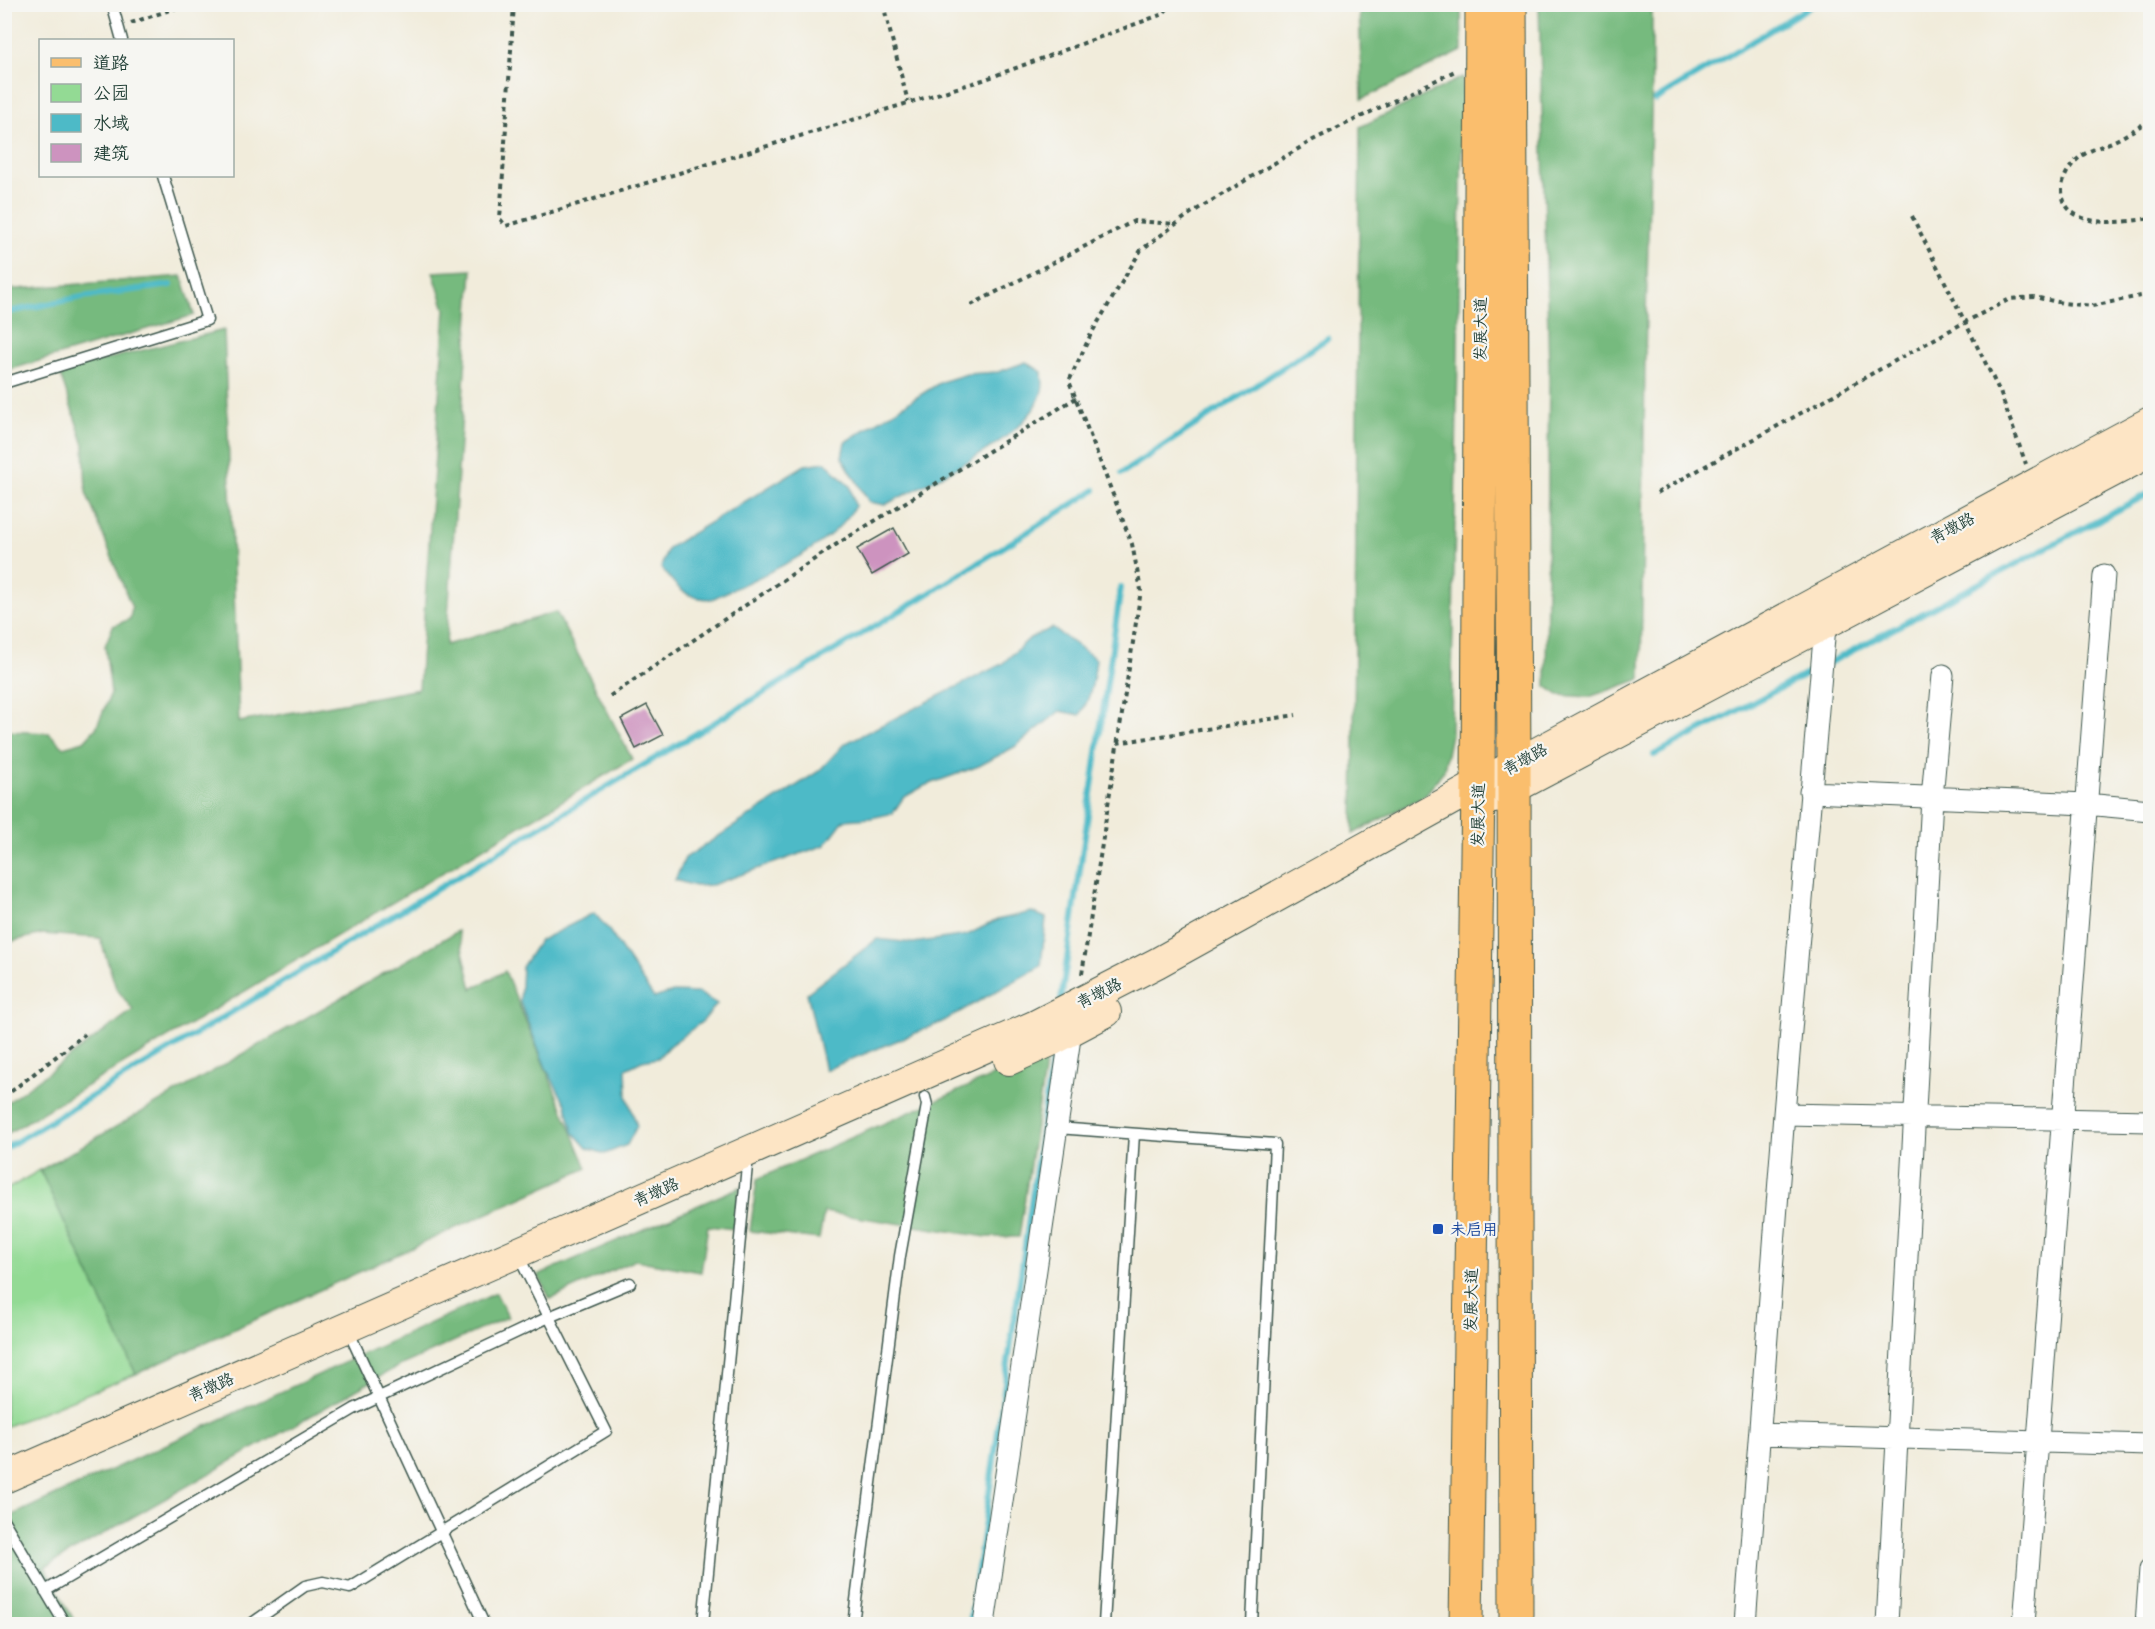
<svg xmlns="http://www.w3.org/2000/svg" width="2155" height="1629" font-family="'Shantell Sans','LXGW WenKai TC',sans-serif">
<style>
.green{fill:#93da94;stroke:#598c64;stroke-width:1.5}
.forest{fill:#76ba7e;stroke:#4a7c59;stroke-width:1.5}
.water{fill:#4dbac7;stroke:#367c7e;stroke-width:1.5}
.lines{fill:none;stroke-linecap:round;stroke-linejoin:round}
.stream{stroke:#4dbac7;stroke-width:6}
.building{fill:#cd93bf}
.lane-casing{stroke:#3e574d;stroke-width:13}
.street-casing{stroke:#3e574d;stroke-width:23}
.secondary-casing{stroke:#3e574d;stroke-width:32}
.primary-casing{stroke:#3e574d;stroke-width:35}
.path{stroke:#3e574d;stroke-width:4;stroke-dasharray:4.5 4.5;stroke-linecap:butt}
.lane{stroke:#fff;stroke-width:10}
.street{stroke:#fff;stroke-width:21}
.secondary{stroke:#fde5c5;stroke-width:30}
.primary{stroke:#fabe6d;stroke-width:33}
.transit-dot{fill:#1a4fb4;stroke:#f6f6f2;stroke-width:2}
.labels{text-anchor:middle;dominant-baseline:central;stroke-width:4.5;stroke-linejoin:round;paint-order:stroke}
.street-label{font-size:16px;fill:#1f3d34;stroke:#f6f6f2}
.transit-label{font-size:16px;fill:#164399;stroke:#f6f6f2;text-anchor:start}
</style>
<rect width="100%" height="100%" fill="#f6f6f2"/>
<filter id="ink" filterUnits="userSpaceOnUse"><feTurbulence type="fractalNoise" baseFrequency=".0167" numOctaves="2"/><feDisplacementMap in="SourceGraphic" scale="12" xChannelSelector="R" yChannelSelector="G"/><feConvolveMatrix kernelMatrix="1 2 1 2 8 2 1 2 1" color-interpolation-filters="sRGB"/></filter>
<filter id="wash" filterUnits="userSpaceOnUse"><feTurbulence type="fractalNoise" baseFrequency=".008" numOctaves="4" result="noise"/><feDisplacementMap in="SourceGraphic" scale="24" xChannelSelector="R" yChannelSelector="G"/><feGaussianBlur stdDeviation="1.35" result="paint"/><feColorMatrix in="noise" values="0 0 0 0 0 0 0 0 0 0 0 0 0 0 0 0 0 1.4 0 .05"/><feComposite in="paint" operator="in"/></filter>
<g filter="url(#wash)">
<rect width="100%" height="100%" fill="#f1ecdb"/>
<path class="green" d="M40 1170 136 1374 5 1427 4 1191Z"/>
<path class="forest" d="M1359 5H1461L1462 51 1362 99Z
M1539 5H1652V78L1645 359 1641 679 1589 697 1559 695 1546 686 1549 368Z
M1463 77 1451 734 1444 770 1426 795 1353 834 1360 127Z
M472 270 446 645 556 612 632 759 5 1135 4 1105 133 1010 116 988 100 938 42 934 5 943V731L49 733 63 747 84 741 96 728 111 693 105 646 113 626 130 619 132 608 86 492 84 445 59 371 224 330 239 722 419 689 445 309 433 272Z
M182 276 194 315 5 371V290Z
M458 931 472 989 505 971 587 1168 136 1374 40 1170Z
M1047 1052 1019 1237H987L824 1212 819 1239 750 1231 757 1179Z
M740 1187 734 1229 708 1226 701 1272 635 1260 550 1299 538 1275Z
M496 1293 508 1317 395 1368 45 1567 76 1624H5L4 1519Z"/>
<path class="water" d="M1026 362 1042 372C1042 378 1044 386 1042 391 1031 439 927 482 885 505L869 502 842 457 845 442 941 382 967 374 998 372Z
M825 462 850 486 855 506C831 550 757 577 712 599 685 599 677 588 661 567L668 548 805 465Z
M1052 628 1096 659C1094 679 1091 697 1080 715L1060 711 1016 746 979 766 924 786 903 798 893 813 871 818 844 820 825 845 712 885 695 886 675 880 685 858 819 771 844 744 1002 664 1030 638Z
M1032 912 1046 918 1041 966 940 1023 825 1070 807 993 877 939 913 943 967 935 997 920Z
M594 913 608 929 654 998 673 992 699 993 717 1004 703 1021 669 1046 658 1058 642 1061 626 1069 627 1096 637 1126 627 1145 605 1154 587 1148 573 1132 566 1105 546 1068 520 1002 522 967 539 941Z"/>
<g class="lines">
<path class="stream" d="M1655 100 1814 4
M4 313 82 297 171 285
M1122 473 1328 338
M1827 664 2150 493
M1654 755 1818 668
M1061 1000 1121 587
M4 1149 920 599 1095 490
M970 1624 1053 1053"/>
</g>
<g id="blocks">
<path class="building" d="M894 528 908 554 872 575 857 549Z
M647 705 663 735 636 749 621 719Z"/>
</g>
</g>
<g filter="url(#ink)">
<use href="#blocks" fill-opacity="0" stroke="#3e574d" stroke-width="1.5"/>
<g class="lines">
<g class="lane-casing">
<path id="lane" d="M112 4 122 40
M4 383 207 320 163 176
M1057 1128 1275 1144 1252 1624
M347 1328 484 1624
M4 1521 65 1624
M45 1591 354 1409 549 1317 630 1283
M251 1624 305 1586 323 1582 350 1588 606 1431 517 1253
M703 1624 748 1155
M853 1624 900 1256 927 1105 925 1097
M1104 1624 1134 1134"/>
</g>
<g class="street-casing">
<path id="street" d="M1810 792 2086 804 2150 810
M1784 1114 2150 1121
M1760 1434 2150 1445
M984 1624 1071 1031
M1745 1624 1784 1114 1825 626
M1887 1624 1932 798 1943 675
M2024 1624 2104 575
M2146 1624 2150 1569"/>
</g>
<g class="secondary-casing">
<path id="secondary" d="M1495 798 2150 452
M1009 1060 1053 1040 1106 1012
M4 1478 1034 1026 1157 963 1514 765 2150 422"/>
</g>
<g class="primary-casing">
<path id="primary" d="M1510 4 1514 765 1516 1624
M1466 1624 1478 785 1482 4"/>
</g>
<path class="path" d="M514 4 500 219 506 226 983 80 1163 14 1171 4
M883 4 908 102
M131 23 188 4
M2150 120C2138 127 2127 135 2114 141 2104 146 2090 149 2080 157 2071 164 2063 176 2062 188 2061 231 2123 223 2150 218
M1912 216 2000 392 2026 464
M971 305 1134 221 1176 224
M1657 493 1965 322 2010 299 2034 297 2063 303 2092 306 2150 294
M610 696 837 544 1076 398
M1117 743 1296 715
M1082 974 1141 590 1132 544 1069 381 1091 334 1141 250 1191 213 1313 140 1457 70
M4 1097 85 1034"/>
<use href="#lane" class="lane"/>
<use href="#street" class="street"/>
<use href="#secondary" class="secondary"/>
<use href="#primary" class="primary"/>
</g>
</g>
<rect class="transit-dot" x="1432" y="1223" width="12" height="12" rx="3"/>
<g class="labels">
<g class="street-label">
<text transform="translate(1480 329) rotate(-90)">发展大道</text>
<text transform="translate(1952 528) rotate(-28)">青墩路</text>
<text transform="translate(1525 759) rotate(-29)">青墩路</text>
<text transform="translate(1478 815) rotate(-89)">发展大道</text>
<text transform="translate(1099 993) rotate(-27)">青墩路</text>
<text transform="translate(656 1192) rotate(-24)">青墩路</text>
<text transform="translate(1471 1300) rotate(-89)">发展大道</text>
<text transform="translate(211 1387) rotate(-24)">青墩路</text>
</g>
<g class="transit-label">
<text x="1450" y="1229">未启用</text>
</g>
</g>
<rect width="2155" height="1629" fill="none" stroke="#f6f6f2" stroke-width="24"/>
<rect x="39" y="39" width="195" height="138" fill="#f6f6f2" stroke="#a0aca6" stroke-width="1.5"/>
<rect x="51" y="58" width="30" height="9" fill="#fabe6d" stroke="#a0aca6" stroke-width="1.5"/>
<text x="93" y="69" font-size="18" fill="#1f3d34">道路</text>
<rect x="51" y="84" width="30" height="18" fill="#93da94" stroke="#a0aca6" stroke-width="1.5"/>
<text x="93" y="99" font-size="18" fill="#1f3d34">公园</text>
<rect x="51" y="114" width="30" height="18" fill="#4dbac7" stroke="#a0aca6" stroke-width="1.5"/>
<text x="93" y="129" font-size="18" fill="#1f3d34">水域</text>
<rect x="51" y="144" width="30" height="18" fill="#cd93bf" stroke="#a0aca6" stroke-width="1.5"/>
<text x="93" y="159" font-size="18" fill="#1f3d34">建筑</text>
</svg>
